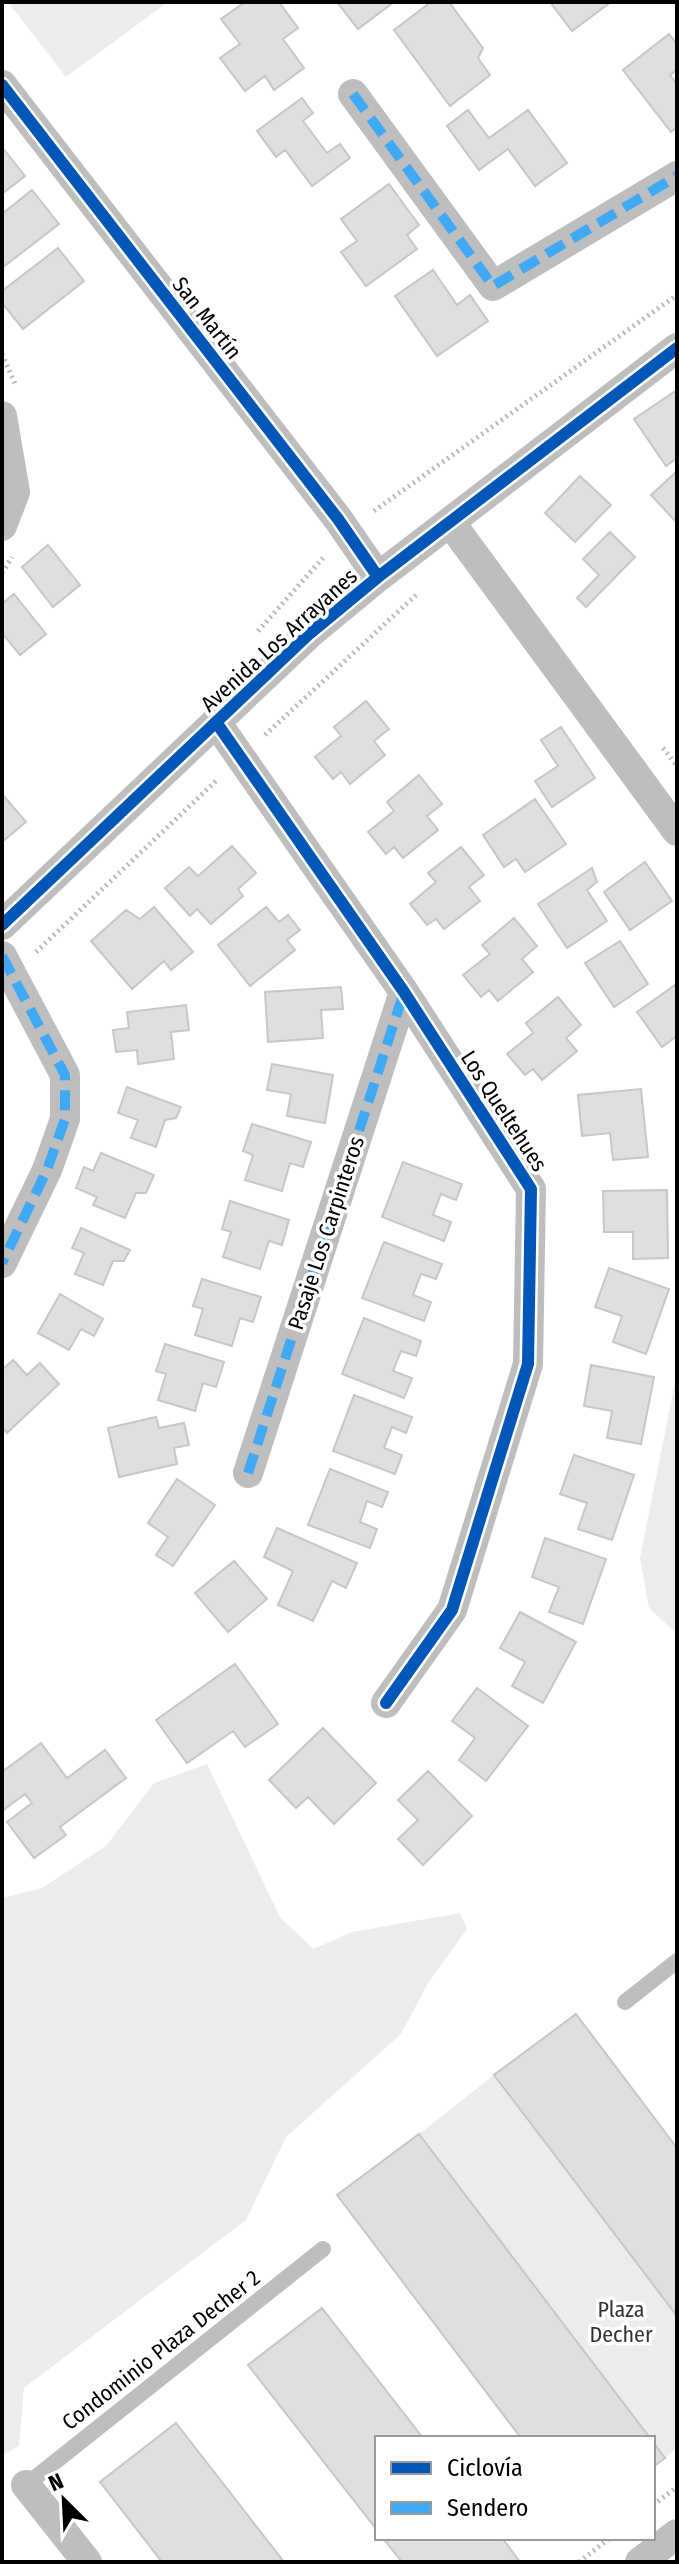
<svg xmlns="http://www.w3.org/2000/svg" width="679" height="2564" font-family="'Fira Sans Condensed',sans-serif">
<style>
.green{fill:#ececec}
.building{fill:#dfdfdf;stroke:#c7c7c7;stroke-width:2}
.lines{fill:none;stroke-linecap:round;stroke-linejoin:round}
.path{stroke:#b9b9b9;stroke-width:5;stroke-dasharray:2 4;stroke-linecap:butt}
.lane{stroke:#bebebe;stroke-width:16}
.street{stroke:#bebebe;stroke-width:30}
.quiet{stroke:#3fa9f5;stroke-width:10;stroke-dasharray:20 10;stroke-linecap:butt}
.cycleway-casing{stroke:#fff;stroke-width:17}
.cycleway{stroke:#0057b8;stroke-width:12}
.labels{text-anchor:middle;dominant-baseline:central;stroke-width:7;stroke-linejoin:round;paint-order:stroke}
.street-label{font-size:22px;fill:#000;stroke:#fff}
.park-label{font-size:22px;fill:#333;stroke:#fff}
</style>
<rect width="100%" height="100%" fill="#fff"/>
<path class="green" d="M8 2H168L66 77Z
M677 1372V1634L649 1608 640 1558Z
M207 1764 280 1917 313 1949 352 1932 460 1913 467 1929 428 1983 401 2034 286 2137 246 2220 24 2388 19 2446 2 2455V1898L42 1888 106 1846 154 1783Z
M494 2075 677 2316V2448L665 2458 653 2442V2438H650L419 2134Z"/>
<path class="building" d="M245 2H279L298 28 283 39 304 68 274 90 265 76 245 91 220 58 240 44 221 19Z
M337 2H394L358 29Z
M431 2H449L483 48 478 58 490 75 450 106 394 30Z
M550 2H611L572 31Z
M669 34 677 44V70L670 75 677 84V127L671 132 623 70Z
M302 98 313 113 303 121 327 153 340 144 350 158 312 186 285 150 276 157 257 131Z
M468 110 489 138 528 110 567 163 535 186 508 149 479 170 447 126Z
M2 147 25 176 2 194Z
M389 184 419 225 407 235 417 249 366 286 341 252 357 241 341 219Z
M32 190 59 224 2 268V214Z
M58 248 84 281 23 329 2 303V291Z
M433 270 457 305 470 295 488 321 437 356 395 296Z
M677 390V458L666 466 634 419Z
M677 471V523L651 495Z
M580 476 611 505 575 542 545 513Z
M610 532 635 557 586 607 577 598 599 575 583 559Z
M48 545 80 585 53 607 22 567Z
M14 594 46 634 20 655 2 633V604Z
M366 701 389 729 374 741 385 755 350 784 341 772 333 779 315 757 341 736 334 727Z
M561 727 595 778 552 807 535 781 558 766 541 740Z
M419 775 442 804 427 816 438 830 403 858 394 847 386 854 368 832 394 811 387 802Z
M2 794 26 822 2 842Z
M535 799 566 844 525 872 516 859 504 867 483 835Z
M232 846 256 873 238 889 243 896 211 924 197 909 190 916 165 888 189 867 198 876Z
M461 847 484 875 469 887 480 901 444 929 436 919 427 925 410 904 436 882 428 873Z
M645 862 672 901 630 930 604 892Z
M592 868 597 882 587 890 607 921 567 948 538 904Z
M154 907 193 952 171 970 164 961 132 989 91 941 126 910 140 919Z
M266 907 279 922 288 915 300 930 287 940 295 950 250 986 218 945Z
M514 918 537 946 522 959 533 972 498 1001 489 990 481 997 463 975 490 954 482 945Z
M620 941 648 984 614 1007 585 963Z
M675 985 677 988V1036L662 1047 637 1012Z
M341 987 343 1009 321 1010 323 1038 268 1042 265 992Z
M558 997 581 1025 566 1038 577 1051 542 1080 533 1069 525 1075 507 1054 533 1033 526 1023Z
M186 1005 189 1030 171 1032 174 1059 138 1064 137 1050 116 1052 113 1030 129 1028 127 1012Z
M272 1064 333 1075 325 1123 287 1116 291 1094 267 1090Z
M127 1087 181 1107 176 1118 165 1120 156 1147 131 1138 138 1120 118 1113Z
M641 1089 648 1157 613 1160 610 1133 582 1136 578 1095Z
M252 1124 311 1142 303 1167 290 1163 282 1191 245 1180 253 1155 243 1151Z
M101 1153 154 1175 146 1193H136L125 1218 93 1205 97 1197 76 1188 84 1167 93 1171Z
M403 1162 462 1184 456 1200 441 1194 433 1215 451 1222 444 1241 382 1217Z
M667 1190 668 1258 633 1259V1232H604L603 1191Z
M230 1201 289 1220 282 1245 269 1241 260 1269 223 1257 231 1232 222 1229Z
M81 1228 130 1250 124 1261H113L103 1285 75 1274 84 1253 72 1248Z
M384 1242 442 1264 436 1279 421 1274 413 1295 431 1302 424 1321 362 1298Z
M609 1268 669 1289 646 1354 613 1342 622 1316 595 1307Z
M202 1279 261 1297 253 1322 240 1318 232 1346 195 1335 203 1309 193 1306Z
M60 1294 103 1319 94 1336 81 1329 69 1350 38 1333Z
M364 1318 421 1341 416 1356 401 1351 393 1371 412 1378 404 1398 342 1374Z
M165 1344 224 1362 216 1387 203 1383 195 1411 158 1400 166 1374 156 1371Z
M13 1360 27 1375 40 1363 59 1384 7 1433 2 1427V1370Z
M591 1365 654 1377 641 1444 607 1438 612 1411 584 1406Z
M354 1395 412 1417 406 1433 392 1427 384 1448 402 1455 395 1474 333 1451Z
M156 1417 159 1428 184 1423 189 1445 174 1448 177 1464 119 1477 108 1428Z
M574 1455 634 1475 612 1540 578 1529 587 1503 560 1494Z
M330 1469 388 1492 382 1507 367 1501 360 1522 377 1529 370 1548 308 1525Z
M177 1479 215 1505 173 1566 156 1555 168 1537 148 1523Z
M277 1528 357 1563 346 1588 332 1581 313 1621 278 1605 293 1571 264 1557Z
M545 1538 606 1559 583 1624 549 1612 559 1587 532 1577Z
M234 1561 267 1599 228 1632 195 1593Z
M520 1612 576 1642 543 1703 512 1686 525 1662 500 1648Z
M235 1664 278 1724 245 1747 233 1731 187 1763 156 1720Z
M477 1688 528 1726 486 1781 459 1760 475 1738 452 1721Z
M323 1728 376 1783 334 1824 308 1797 296 1808 269 1780Z
M41 1743 67 1778 105 1750 126 1778 60 1827 66 1835 34 1858 7 1822 32 1803 25 1794 2 1811V1772Z
M428 1771 472 1816 423 1865 398 1839 418 1820 398 1800Z
M576 2014 677 2148V2316L494 2075Z
M419 2134 650 2438H521L337 2195Z
M322 2308 423 2438H377V2530L248 2365Z
M176 2423 284 2562H162L100 2482Z
M653 2442 665 2458 653 2467Z
M383 2538H502L520 2562H402Z"/>
<g class="lines">
<path class="path" d="M2 354 16 386
M374 511 677 295
M2 573 12 557
M258 631 323 558
M265 735 416 595
M663 748 677 766
M36 952 217 780
M653 2505 677 2487
M579 2562 610 2538"/>
<path class="lane" d="M625 2002 677 1961
M26 2485 323 2249"/>
<path class="street" d="M2 85 338 519 378 577
M353 94 493 286 677 176
M2 416 15 492 2 526
M450 522 677 831
M216 722 404 992 531 1189 528 1364 452 1610 386 1703
M2 925 309 634 378 577 677 348
M2 956 65 1075V1119L47 1170 2 1263
M248 1473 404 992
M26 2485 87 2562
M640 2562 677 2534"/>
<path class="quiet" d="M353 94 493 286 677 176
M2 956 65 1075V1119L47 1170 2 1263
M248 1473 404 992"/>
<g class="cycleway-casing">
<path id="cycleway" d="M2 85 338 519 378 577
M216 722 404 992 531 1189 528 1364 452 1610 386 1703
M2 925 309 634 378 577 677 348"/>
</g>
<use href="#cycleway" class="cycleway"/>
</g>
<g class="labels">
<g class="street-label">
<text transform="translate(207 318) rotate(52)">San Martín</text>
<text transform="translate(279 640) rotate(-42)">Avenida Los Arrayanes</text>
<text transform="translate(504 1111) rotate(57)">Los Queltehues</text>
<text transform="translate(326 1233) rotate(-72)">Pasaje Los Carpinteros</text>
<text transform="translate(161 2350) rotate(-38)">Condominio Plaza Decher 2</text>
</g>
<g class="park-label">
<text x="621" y="2309">Plaza<tspan x="621" dy="25">Decher</tspan></text>
</g>
</g>
<rect width="679" height="2564" fill="none" stroke="#000000" stroke-width="8"/>
<rect x="375" y="2436" width="280" height="104" fill="#ffffff" stroke="#999999" stroke-width="2"/>
<rect x="391" y="2462" width="40" height="12" fill="#0057b8" stroke="#999999" stroke-width="2"/>
<text x="447" y="2476" font-size="24" fill="#000000">Ciclovía</text>
<rect x="391" y="2502" width="40" height="12" fill="#3fa9f5" stroke="#999999" stroke-width="2"/>
<text x="447" y="2516" font-size="24" fill="#000000">Sendero</text>
<g transform="translate(64 2500) rotate(336)" stroke="#ffffff" stroke-width="6" paint-order="stroke">
<path d="M0-6L14 30L0 20L-14 30Z" fill="#000000"/>
<text y="-12" font-size="22" font-weight="bold" text-anchor="middle" fill="#000000">N</text>
</g>
</svg>
